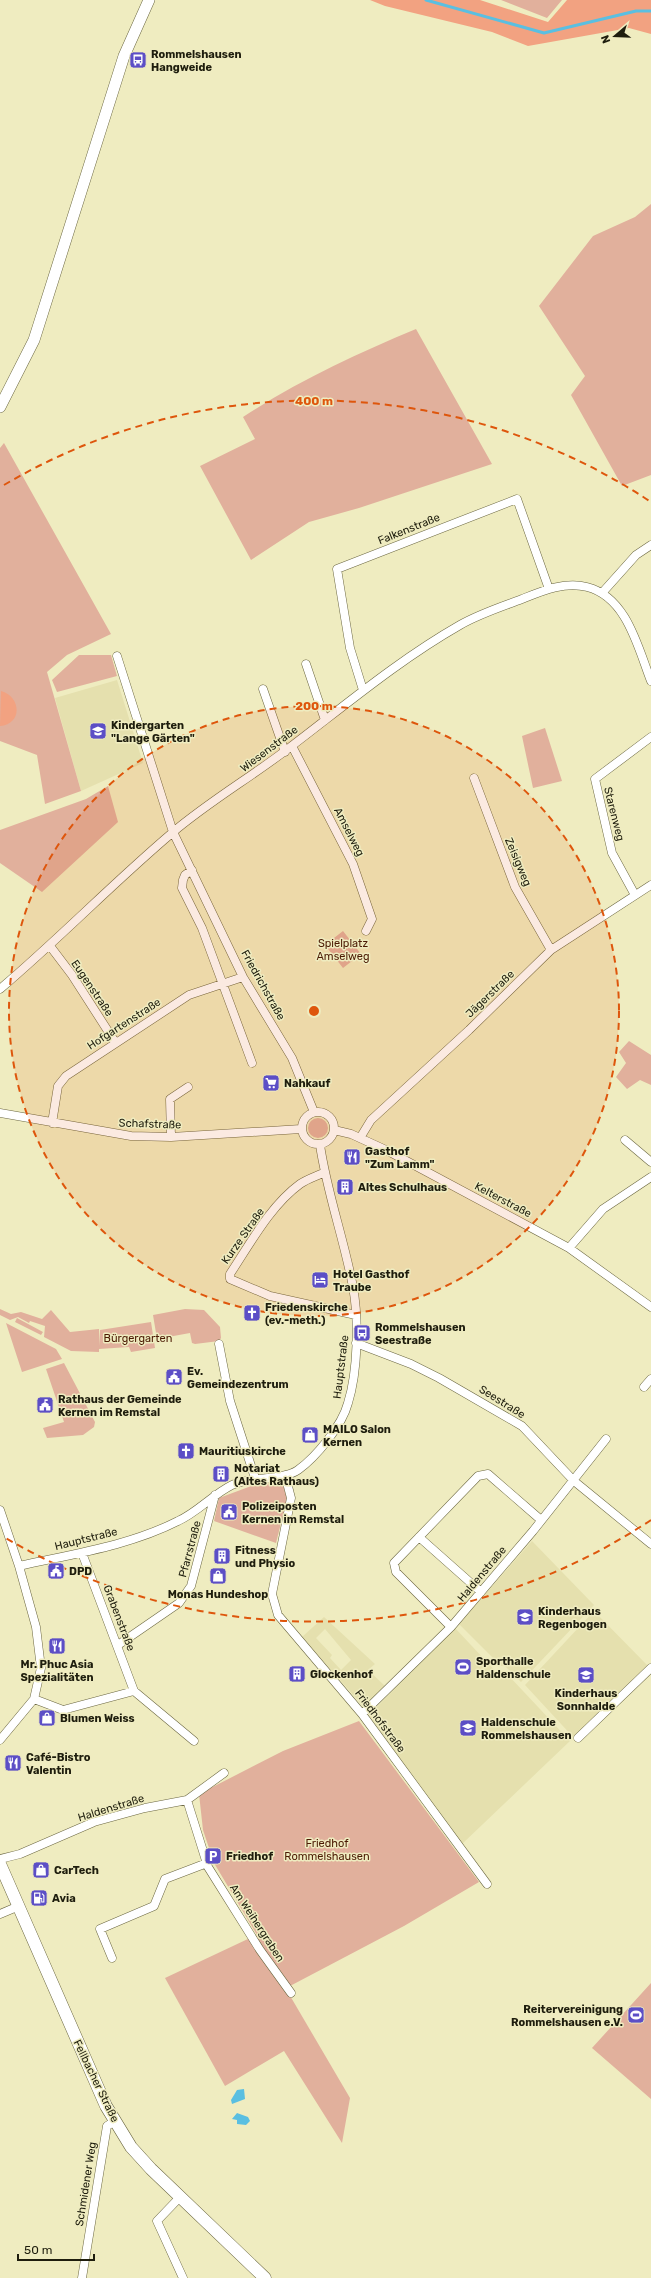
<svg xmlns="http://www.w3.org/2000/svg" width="651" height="2278" font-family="Rubik,sans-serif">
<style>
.built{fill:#e5e0ae;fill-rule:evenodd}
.green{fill:#e1b09c}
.forest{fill:#f2a281}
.water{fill:#5abfe1}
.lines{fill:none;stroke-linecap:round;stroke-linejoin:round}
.stream{stroke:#5abfe1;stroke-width:3}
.minor-casing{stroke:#6b6741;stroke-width:9}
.tertiary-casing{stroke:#6b6741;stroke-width:12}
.secondary-casing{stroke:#6b6741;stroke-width:13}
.minor{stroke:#fff;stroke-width:8}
.tertiary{stroke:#fff;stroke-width:11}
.secondary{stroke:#fff;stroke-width:12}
.ring{fill:none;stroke:#de560c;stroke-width:2;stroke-dasharray:7 5}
.labels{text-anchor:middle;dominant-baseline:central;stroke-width:3;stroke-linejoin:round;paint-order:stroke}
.poi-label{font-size:11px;font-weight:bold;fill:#1e1d0d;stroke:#efecc0;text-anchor:start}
.street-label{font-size:11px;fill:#1e1d0d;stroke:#efecc0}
.park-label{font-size:11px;fill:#4b1a03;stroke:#efecc0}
.centre{fill:#de560c;stroke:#efecc0;stroke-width:2}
.ring-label{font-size:12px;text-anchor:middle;font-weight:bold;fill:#de560c;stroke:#efecc0;stroke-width:3;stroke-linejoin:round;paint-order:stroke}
</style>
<rect width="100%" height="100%" fill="#efecc0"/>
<path class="built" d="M117 680 143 763 81 791 55 698Z
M532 1541 594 1605 521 1682 505 1666H501L459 1624Z
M594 1611 648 1666 574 1738 525 1685Z
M324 1617 375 1664 368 1670 385 1686 363 1706 302 1637ZM325 1629 351 1660 341 1670 330 1658 332 1655 316 1638Z
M455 1628 500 1676 507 1674 570 1741 461 1845 369 1715Z"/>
<path class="green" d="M501 0H562L547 18Z
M651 204V475L622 486 571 395 585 376 539 306 593 236 635 217Z
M416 329 492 464 359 508 309 522 251 560 200 466 255 439 243 417C298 381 356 354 416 329Z
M4 443 111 634 67 655 47 672 81 791 45 804 37 755 0 741V448Z
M79 655H111L117 676 57 692 52 680Z
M545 728 562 781 533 788 522 736Z
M108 786 118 822 42 892 0 863V830L86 799Z
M343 931 361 954 343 968 325 945Z
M629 1041 651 1055V1085L640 1080 627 1089 616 1077 626 1063 619 1052Z
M308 1128a10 10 0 1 1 20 0a10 10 0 1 1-20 0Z
M0 1309 11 1314 21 1312 42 1319 51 1310 70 1332 99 1329V1346L100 1330 151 1322 155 1348 131 1352 129 1347 99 1349V1352L71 1351 44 1337 45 1326 30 1321 29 1323 18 1317 10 1320 0 1315Z
M185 1309 204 1310 220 1327 221 1338 219 1341 195 1344 192 1343 190 1333 157 1339 153 1315Z
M17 1318 43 1332 41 1335 15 1322Z
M6 1323 56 1349 62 1359 22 1372Z
M64 1363 95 1422 94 1427 83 1435 47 1438 43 1428 64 1422 46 1369Z
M274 1483 283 1485 287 1499 276 1543 214 1521 219 1498 257 1484Z
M359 1721 479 1882 404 1926 290 1986 255 1937 257 1935 214 1863 203 1830 199 1794 283 1751Z
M250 1938 289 1994 350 2098 342 2143 284 2051 225 2086 165 1978Z
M651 1983V2099L592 2048Z"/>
<path class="forest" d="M370 0H480L548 22 567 0H651V34L629 28 528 46 492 32 385 6Z
M1 691C21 696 23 724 0 726Z"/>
<path class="water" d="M244 2089 245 2099 232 2104 231 2100 237 2090Z
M237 2113 248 2117 250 2121 246 2125 237 2124V2120L232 2119Z"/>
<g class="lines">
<path class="stream" d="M426 0 544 33 636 11H651"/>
<g class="minor-casing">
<path id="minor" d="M602 593 636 555 651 545
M117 656 173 832 243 977 292 1058 314 1112
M306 664 325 720
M263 689 285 752
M363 690 350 648 337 569 517 499 549 589
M292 746 353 864 372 919 366 931
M474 778 515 887 551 950
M192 870 185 875 183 880 182 888 202 928 252 1063
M635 895 612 853 595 779 651 737
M50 946 72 975 115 1042
M0 989C59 939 113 883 172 833 207 803 248 779 285 751 342 708 397 661 460 625 479 614 501 607 522 599 542 591 565 581 587 587 627 597 638 648 651 681
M302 1128a16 16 0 1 1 32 0a16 16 0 1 1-32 0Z
M0 1113 131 1136 171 1137 301 1129
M52 1123 58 1086 66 1076 189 995 243 977
M334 1130 351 1134 386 1150 569 1248 651 1307
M171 1137 170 1099 188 1087
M360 1138 371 1120 469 1030 551 950 651 885
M625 1140 651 1162
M325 1172C317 1176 307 1179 300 1184 270 1206 250 1244 230 1274V1279L270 1296 356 1315
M569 1248 603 1209 651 1177
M356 1343 411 1364 439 1378 522 1426 574 1481 651 1544
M219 1344 230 1401 255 1478
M644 1387 651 1379
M285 1475 291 1498 272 1594 278 1615 362 1714 487 1884
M0 1510 19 1566 36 1627 41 1668 34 1699 0 1740
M419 1537 481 1592
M82 1553 134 1691
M19 1566C72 1554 129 1546 178 1521 198 1512 212 1495 232 1485 251 1476 282 1481 298 1470 316 1457 342 1426 348 1403 358 1371 359 1320 353 1287 344 1239 327 1193 320 1145
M451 1627 396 1572 394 1563 478 1476 488 1474 541 1520
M118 1645 179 1603 191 1586 215 1495
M34 1699 63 1710 134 1691 194 1741
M362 1714 451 1627 533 1531 606 1439
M578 1738 651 1668
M187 1800 208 1867 260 1950 291 1993
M0 1859 20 1854 94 1822 145 1808 187 1800 224 1773
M0 1914 19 1906
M112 1958 100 1929 154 1906 165 1879 207 1863
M180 2197 157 2221 183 2278
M82 2278 107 2126 115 2121"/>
</g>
<g class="tertiary-casing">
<path id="tertiary" d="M0 407 34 340 124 56 149 0"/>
</g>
<g class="secondary-casing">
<path id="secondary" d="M0 1864 106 2106 131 2147 151 2169 265 2278"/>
</g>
<use href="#minor" class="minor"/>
<use href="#tertiary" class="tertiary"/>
<use href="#secondary" class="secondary"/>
</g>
<circle cx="314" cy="1011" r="305" fill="#de560c" fill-opacity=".12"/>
<g class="ring">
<circle cx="314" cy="1011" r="305"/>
<path d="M651 1520A610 610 0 0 1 4 1537M4 485A610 610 0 0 1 651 502"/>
</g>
<defs>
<g id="bus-square" transform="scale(0.9)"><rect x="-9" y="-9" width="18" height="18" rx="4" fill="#5c4ec6" stroke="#efecc0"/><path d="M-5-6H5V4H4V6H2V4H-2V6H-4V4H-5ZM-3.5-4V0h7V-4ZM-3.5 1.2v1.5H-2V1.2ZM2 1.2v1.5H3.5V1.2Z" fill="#fff"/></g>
<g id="school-square" transform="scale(0.9)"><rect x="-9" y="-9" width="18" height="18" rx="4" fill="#5c4ec6" stroke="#efecc0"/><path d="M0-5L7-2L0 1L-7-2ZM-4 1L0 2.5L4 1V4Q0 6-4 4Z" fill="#fff"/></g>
<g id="supermarket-square" transform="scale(0.9)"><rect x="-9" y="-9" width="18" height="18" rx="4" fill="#5c4ec6" stroke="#efecc0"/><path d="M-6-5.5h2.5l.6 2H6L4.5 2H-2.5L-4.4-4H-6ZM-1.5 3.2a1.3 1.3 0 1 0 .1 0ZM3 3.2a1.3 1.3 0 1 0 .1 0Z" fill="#fff"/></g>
<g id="restaurant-square" transform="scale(0.9)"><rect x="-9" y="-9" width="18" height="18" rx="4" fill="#5c4ec6" stroke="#efecc0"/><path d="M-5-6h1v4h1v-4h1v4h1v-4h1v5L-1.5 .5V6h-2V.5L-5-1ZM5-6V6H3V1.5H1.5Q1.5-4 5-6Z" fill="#fff"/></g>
<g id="building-square" transform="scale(0.9)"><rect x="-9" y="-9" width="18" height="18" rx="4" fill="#5c4ec6" stroke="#efecc0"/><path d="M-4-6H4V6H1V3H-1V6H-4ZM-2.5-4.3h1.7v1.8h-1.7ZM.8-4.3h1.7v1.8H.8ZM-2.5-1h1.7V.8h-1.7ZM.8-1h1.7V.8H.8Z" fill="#fff"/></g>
<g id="hotel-square" transform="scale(0.9)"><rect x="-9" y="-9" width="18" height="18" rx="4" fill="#5c4ec6" stroke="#efecc0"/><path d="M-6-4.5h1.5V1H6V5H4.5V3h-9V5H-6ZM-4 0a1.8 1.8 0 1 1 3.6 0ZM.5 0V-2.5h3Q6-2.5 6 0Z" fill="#fff"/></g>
<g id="church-square" transform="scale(0.9)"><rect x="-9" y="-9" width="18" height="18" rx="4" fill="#5c4ec6" stroke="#efecc0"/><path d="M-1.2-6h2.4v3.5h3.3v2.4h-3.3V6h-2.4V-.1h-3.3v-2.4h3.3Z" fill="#fff"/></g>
<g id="civic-square" transform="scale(0.9)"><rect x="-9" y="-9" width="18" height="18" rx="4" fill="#5c4ec6" stroke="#efecc0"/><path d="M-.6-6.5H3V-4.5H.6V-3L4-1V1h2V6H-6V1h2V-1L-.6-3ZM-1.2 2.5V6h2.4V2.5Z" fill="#fff"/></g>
<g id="shop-square" transform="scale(0.9)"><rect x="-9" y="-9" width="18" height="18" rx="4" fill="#5c4ec6" stroke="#efecc0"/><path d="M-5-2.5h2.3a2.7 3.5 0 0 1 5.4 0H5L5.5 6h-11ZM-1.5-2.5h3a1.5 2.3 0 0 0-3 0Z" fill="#fff"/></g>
<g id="stadium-square" transform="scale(0.9)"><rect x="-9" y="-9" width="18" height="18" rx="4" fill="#5c4ec6" stroke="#efecc0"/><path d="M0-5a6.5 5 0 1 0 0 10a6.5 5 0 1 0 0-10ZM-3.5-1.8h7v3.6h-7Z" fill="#fff"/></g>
<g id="parking-square" transform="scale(0.9)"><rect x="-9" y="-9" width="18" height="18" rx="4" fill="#5c4ec6" stroke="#efecc0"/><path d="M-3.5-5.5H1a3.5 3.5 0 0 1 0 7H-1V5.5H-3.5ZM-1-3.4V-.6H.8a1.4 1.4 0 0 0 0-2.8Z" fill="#fff"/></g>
<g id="fuel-square" transform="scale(0.9)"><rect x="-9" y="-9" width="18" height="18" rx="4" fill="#5c4ec6" stroke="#efecc0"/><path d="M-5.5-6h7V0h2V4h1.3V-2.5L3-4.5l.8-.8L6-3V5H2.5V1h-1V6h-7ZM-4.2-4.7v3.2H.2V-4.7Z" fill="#fff"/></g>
</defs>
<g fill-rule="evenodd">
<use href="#bus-square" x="138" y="60"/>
<use href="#school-square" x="98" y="731"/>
<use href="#supermarket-square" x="271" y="1083"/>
<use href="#restaurant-square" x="352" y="1157"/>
<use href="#building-square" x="345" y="1187"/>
<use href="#hotel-square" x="320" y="1280"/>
<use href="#church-square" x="252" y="1313"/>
<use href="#bus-square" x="362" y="1333"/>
<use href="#civic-square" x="174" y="1377"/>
<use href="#civic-square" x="45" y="1405"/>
<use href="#shop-square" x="310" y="1435"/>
<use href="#church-square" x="186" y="1451"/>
<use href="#building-square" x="221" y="1474"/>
<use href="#civic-square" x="229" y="1512"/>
<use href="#building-square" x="222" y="1556"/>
<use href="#civic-square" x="56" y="1571"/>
<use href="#shop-square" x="218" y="1576"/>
<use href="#school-square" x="525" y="1617"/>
<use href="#restaurant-square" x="57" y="1646"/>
<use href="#stadium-square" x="463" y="1667"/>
<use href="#building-square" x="297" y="1674"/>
<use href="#school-square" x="586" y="1675"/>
<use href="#shop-square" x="47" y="1718"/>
<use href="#school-square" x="468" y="1728"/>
<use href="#restaurant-square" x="13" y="1763"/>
<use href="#parking-square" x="213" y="1856"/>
<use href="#shop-square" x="41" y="1870"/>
<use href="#fuel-square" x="39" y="1898"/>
<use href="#stadium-square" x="636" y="2015"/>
</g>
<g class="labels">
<g class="poi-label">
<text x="151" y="54">Rommelshausen<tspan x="151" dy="13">Hangweide</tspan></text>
<text x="111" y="725">Kindergarten<tspan x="111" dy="13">"Lange Gärten"</tspan></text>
<text x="284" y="1083">Nahkauf</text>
<text x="365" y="1151">Gasthof<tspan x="365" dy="13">"Zum Lamm"</tspan></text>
<text x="358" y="1187">Altes Schulhaus</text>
<text x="333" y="1274">Hotel Gasthof<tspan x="333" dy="13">Traube</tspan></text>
<text x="265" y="1307">Friedenskirche<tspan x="265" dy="13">(ev.-meth.)</tspan></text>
<text x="375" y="1327">Rommelshausen<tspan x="375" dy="13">Seestraße</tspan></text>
<text x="187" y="1371">Ev.<tspan x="187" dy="13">Gemeindezentrum</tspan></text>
<text x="58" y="1399">Rathaus der Gemeinde<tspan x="58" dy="13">Kernen im Remstal</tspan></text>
<text x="323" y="1429">MAILO Salon<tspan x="323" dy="13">Kernen</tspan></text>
<text x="199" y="1451">Mauritiuskirche</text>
<text x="234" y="1468">Notariat<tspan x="234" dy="13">(Altes Rathaus)</tspan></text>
<text x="242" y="1506">Polizeiposten<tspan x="242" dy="13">Kernen im Remstal</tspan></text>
<text x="235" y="1550">Fitness<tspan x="235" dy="13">und Physio</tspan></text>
<text x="69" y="1571">DPD</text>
<text x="218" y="1594" text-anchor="middle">Monas Hundeshop</text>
<text x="538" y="1611">Kinderhaus<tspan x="538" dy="13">Regenbogen</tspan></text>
<text x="476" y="1661">Sporthalle<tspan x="476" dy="13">Haldenschule</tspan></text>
<text x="57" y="1664" text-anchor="middle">Mr. Phuc Asia<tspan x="57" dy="13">Spezialitäten</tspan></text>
<text x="310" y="1674">Glockenhof</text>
<text x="586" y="1693" text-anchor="middle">Kinderhaus<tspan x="586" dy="13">Sonnhalde</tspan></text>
<text x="60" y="1718">Blumen Weiss</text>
<text x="481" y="1722">Haldenschule<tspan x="481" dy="13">Rommelshausen</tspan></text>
<text x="26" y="1757">Café-Bistro<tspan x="26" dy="13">Valentin</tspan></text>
<text x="226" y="1856">Friedhof</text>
<text x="54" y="1870">CarTech</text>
<text x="52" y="1898">Avia</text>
<text x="623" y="2009" text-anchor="end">Reitervereinigung<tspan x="623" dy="13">Rommelshausen e.V.</tspan></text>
</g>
<g class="street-label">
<text transform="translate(409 529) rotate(-22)">Falkenstraße</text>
<text transform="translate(269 749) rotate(-37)">Wiesenstraße</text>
<text transform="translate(614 814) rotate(76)">Starenweg</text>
<text transform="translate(349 832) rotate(63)">Amselweg</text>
<text transform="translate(518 862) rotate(67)">Zeisigweg</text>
<text transform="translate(263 985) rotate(61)">Friedrichstraße</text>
<text transform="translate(92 988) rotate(56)">Eugenstraße</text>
<text transform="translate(490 994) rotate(-44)">Jägerstraße</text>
<text transform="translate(124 1024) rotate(-33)">Hofgartenstraße</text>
<text transform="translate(150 1124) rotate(2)">Schafstraße</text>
<text transform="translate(503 1200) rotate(28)">Kelterstraße</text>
<text transform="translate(243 1236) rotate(-55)">Kurze Straße</text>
<text transform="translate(341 1367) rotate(-83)">Hauptstraße</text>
<text transform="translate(502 1402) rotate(32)">Seestraße</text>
<text transform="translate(86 1539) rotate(-14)">Hauptstraße</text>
<text transform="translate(190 1549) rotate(-75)">Pfarrstraße</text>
<text transform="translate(482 1574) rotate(-50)">Haldenstraße</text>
<text transform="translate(119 1618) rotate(69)">Grabenstraße</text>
<text transform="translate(380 1721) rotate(53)">Friedhofstraße</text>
<text transform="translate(111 1808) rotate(-17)">Haldenstraße</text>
<text transform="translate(257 1923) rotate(57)">Am Weihergraben</text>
<text transform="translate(96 2081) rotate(64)">Fellbacher Straße</text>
<text transform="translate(86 2184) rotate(-81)">Schmidener Weg</text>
</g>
<g class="park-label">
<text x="343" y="943">Spielplatz<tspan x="343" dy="13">Amselweg</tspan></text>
<text x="138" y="1338">Bürgergarten</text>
<text x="327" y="1843">Friedhof<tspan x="327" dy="13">Rommelshausen</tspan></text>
</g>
</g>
<circle cx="314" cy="1011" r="6" class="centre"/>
<g class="ring-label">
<text x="314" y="405">400 m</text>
<text x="314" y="710">200 m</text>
</g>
<g transform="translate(615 36) rotate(251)" stroke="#efecc0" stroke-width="3" paint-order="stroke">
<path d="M0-3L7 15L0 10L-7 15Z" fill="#1e1d0d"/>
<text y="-6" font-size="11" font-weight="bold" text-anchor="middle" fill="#1e1d0d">N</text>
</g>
<path d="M18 2254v6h76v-6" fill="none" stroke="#1e1d0d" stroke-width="2"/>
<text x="24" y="2254" font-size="12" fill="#1e1d0d" stroke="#efecc0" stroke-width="3" paint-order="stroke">50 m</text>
</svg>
